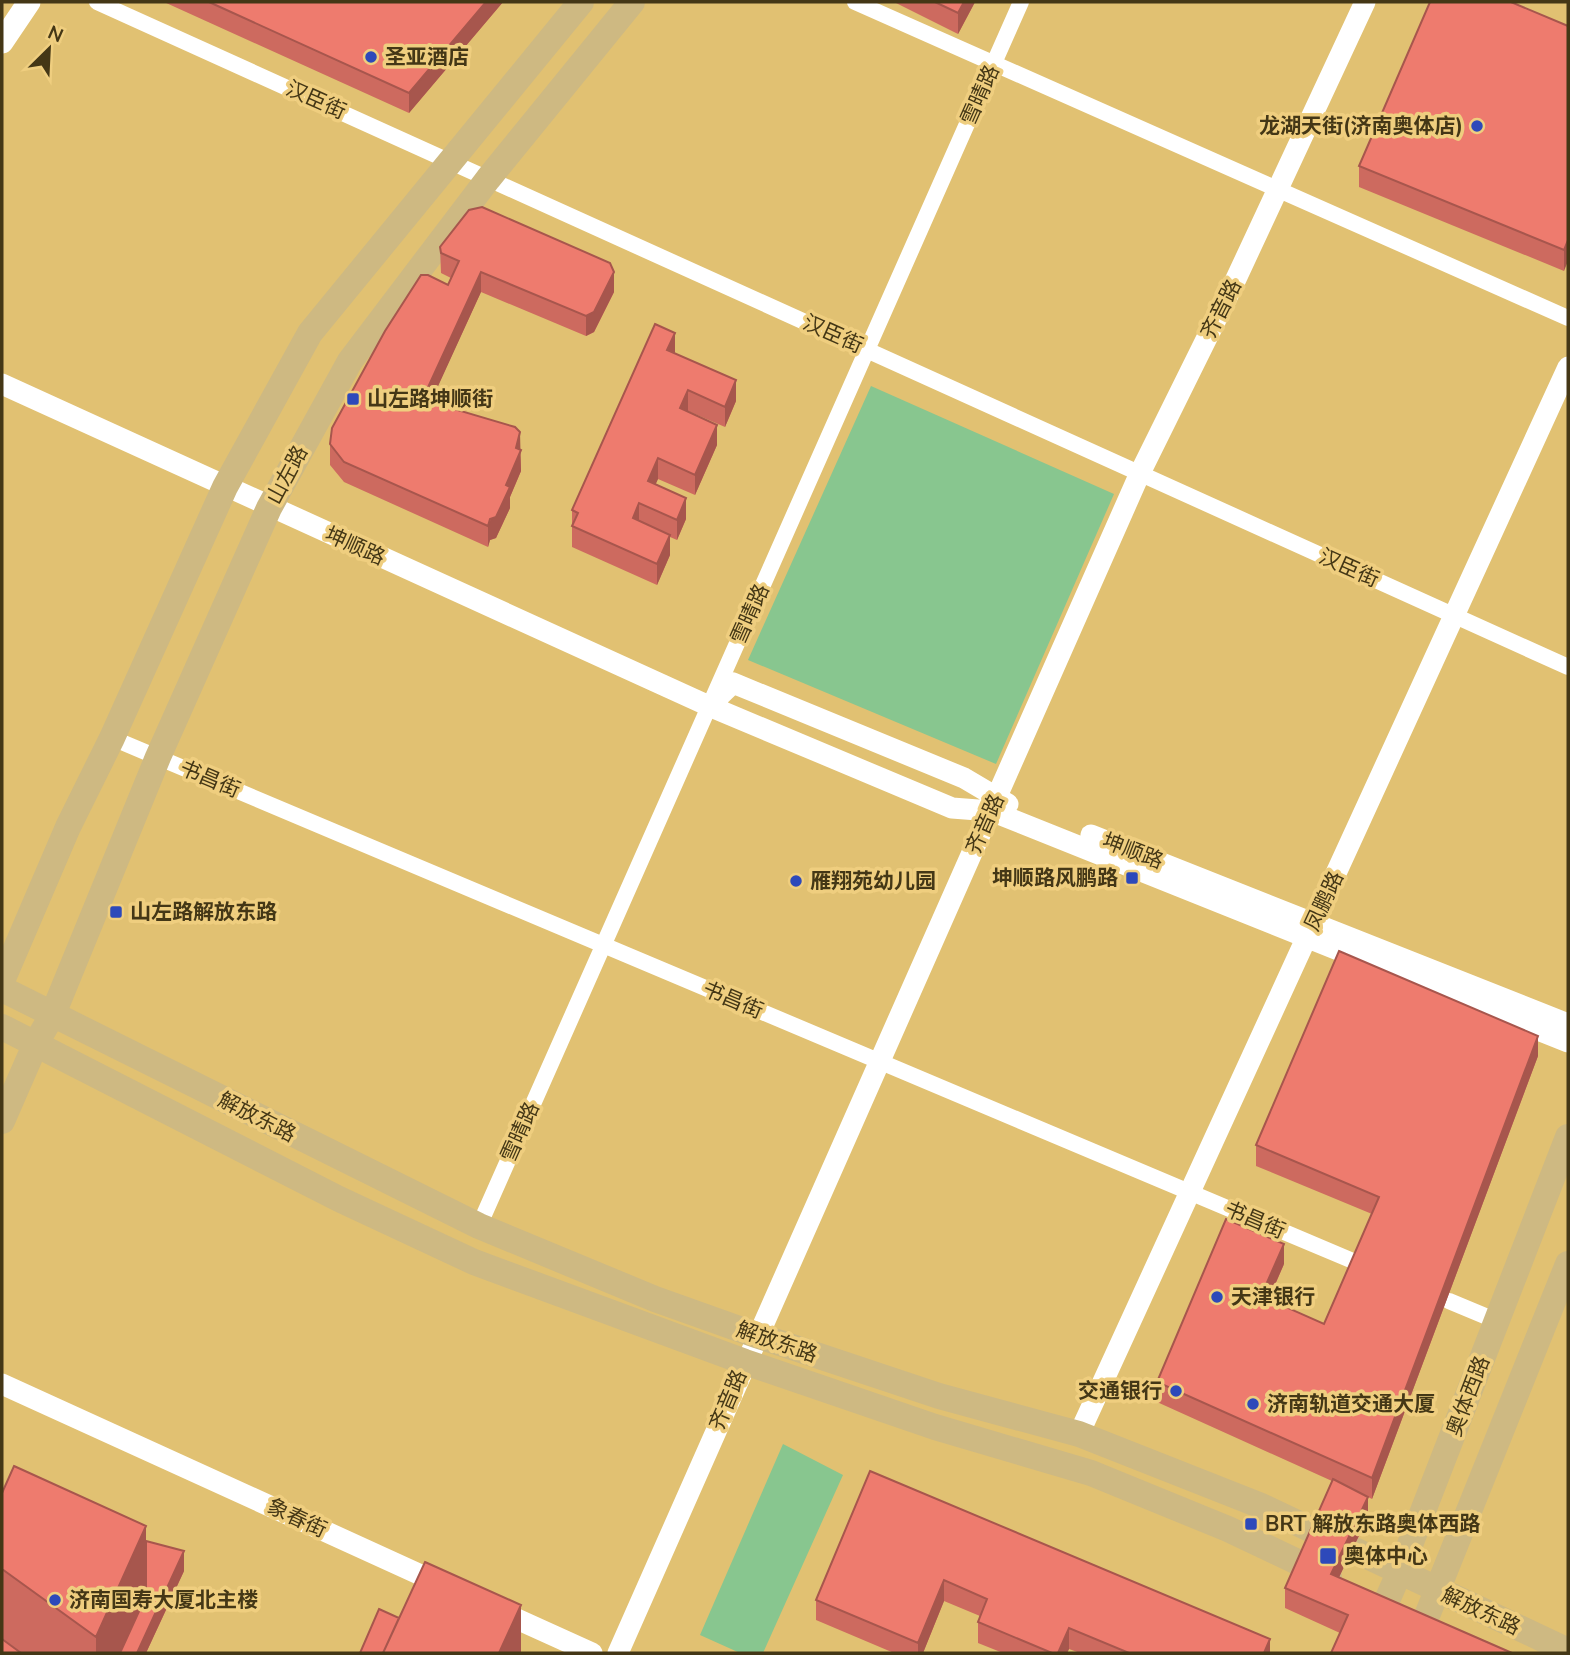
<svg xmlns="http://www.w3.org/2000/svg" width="1570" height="1655" font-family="'Nunito Sans','Noto Sans SC',sans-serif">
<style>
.park{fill:#88c68f}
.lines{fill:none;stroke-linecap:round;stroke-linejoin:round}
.minor{stroke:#fff;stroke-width:16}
.tertiary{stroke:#fff;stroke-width:21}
.secondary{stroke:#fff;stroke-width:23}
.primary{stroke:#ceb982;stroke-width:26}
.wall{fill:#cd6a5f}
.shaded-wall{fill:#a7564d}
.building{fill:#ee7b6e;stroke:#a7564d;stroke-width:2}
.poi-dot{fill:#2d49ba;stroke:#efce7f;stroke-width:2.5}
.labels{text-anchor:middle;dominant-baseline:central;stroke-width:7;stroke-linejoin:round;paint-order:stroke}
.poi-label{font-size:21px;font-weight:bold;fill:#443716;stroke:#efce7f;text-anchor:start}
.street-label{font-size:21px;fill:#443716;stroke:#efce7f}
</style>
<rect width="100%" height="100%" fill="#e1c172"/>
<path class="park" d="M871 386 1114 494 996 764 748 660Z
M783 1444 843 1475 763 1653H740L700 1635Z"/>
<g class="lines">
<path class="minor" d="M97 2 1568 667
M855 2 1568 318
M112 738 1353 1261
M479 1226 1021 2
M1449 1301 1497 1321"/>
<path class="tertiary" d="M2 384 709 706 952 808 991 811 1568 1042
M709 706 733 683 964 778 1008 804
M1091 835 1568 1024
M2 1384 445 1586
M1079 1434 1568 367
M497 1610 592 1653
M618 1653 1140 473 1235 281 1365 2"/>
<path class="secondary" d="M2 42 29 2"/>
<path class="primary" d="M2 981 68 827 112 738 225 487 310 333 581 2
M2 989 479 1226 655 1299 756 1335 939 1396 1079 1434 1259 1505 1568 1651
M2 1027 339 1199 474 1262 745 1362 935 1427 1091 1473 1228 1529 1329 1577
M2 1121 36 1043 53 1014 158 757 269 508 350 361 488 179 632 2
M1364 1653 1399 1573 1568 1137
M1412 1653 1568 1264"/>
</g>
<path class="wall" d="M164 2H503L409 113Z
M894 2H975L958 34Z
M1568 26 1564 271 1359 187V166Z
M440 247 614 292 594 332 586 336 481 292 428 407 520 449 521 471 510 497V508L496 538 490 540 488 547 344 482 330 465V444L448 285 451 278 441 273Z
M675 353 736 401 725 427 688 411V412L717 445 695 495 658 479 655 484 686 519 677 540 670 537V555L657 585 572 547V510Z
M1538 1056 1372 1499 1368 1497V1517L1339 1577 1512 1653 1340 1633 1285 1608V1588L1332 1481 1157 1402V1382L1284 1264 1269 1299 1324 1324 1372 1214 1256 1166V1145Z
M870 1471 1270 1653H1080L1069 1649 1067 1653H1003L978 1643V1622L980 1616 944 1601 923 1653H894L816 1620V1600Z
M2 1493 146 1541 184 1571 146 1653H2Z"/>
<path class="shaded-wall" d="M486 2H503L409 113V93Z
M964 2H975L958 34V13Z
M1568 240V261L1564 271V250Z
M481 272V292L419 428V407Z
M614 272V292L594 332 586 336V316Z
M675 333V353L667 350Z
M736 380V401L725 427V407Z
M688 390V411L680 429V408Z
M717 425V445L695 495V475Z
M520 432 521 471 510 497V508L496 538 490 540 488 547V526L506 485Z
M658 458V479L648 502V481Z
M686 498V519L677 540V520Z
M639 503V524L633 518Z
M670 535V555L657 585V564Z
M1538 1036V1056L1372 1499V1478Z
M1284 1244V1264L1261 1316V1296Z
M1368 1497V1517L1331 1594V1574Z
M146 1526V1616L129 1653H96V1637Z
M184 1551V1571L146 1653H137Z
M944 1580V1601L923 1653H918V1643Z
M521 1605V1653H499Z
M1069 1628V1649L1067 1653H1058Z
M1270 1639V1653H1264Z"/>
<path class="building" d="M209 2H486L409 93Z
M935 2H964L958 13Z
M1430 2H1511L1568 26V240L1564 250 1359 166Z
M482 207 610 263 614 272 594 312 586 316 481 272 419 407 425 409 434 403 515 427 520 432 516 448 521 450 506 485 510 487 496 517 490 519 488 526 344 462 330 444 332 428 385 331 421 275H428L448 285 459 261 441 253 440 247 469 210Z
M655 324 675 333 667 350 736 380 725 407 688 390 680 408 717 425 695 475 658 458 648 481 686 498 677 520 639 503 633 518 670 535 657 564 572 526 578 513 572 510Z
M1339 951 1538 1036 1372 1478 1157 1382 1226 1219 1284 1244 1261 1296 1324 1324 1379 1197 1256 1145Z
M14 1466 146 1526 96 1637 2 1569V1493Z
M870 1471 1270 1639 1264 1653H1129L1069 1628 1058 1653H1052L978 1622 987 1599 944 1580 918 1643 816 1600Z
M1333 1479 1368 1497 1331 1574 1512 1653H1331L1348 1615 1285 1588Z
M146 1541 184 1551 137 1653H120L146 1596Z
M425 1562 521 1605 499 1653H383Z
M379 1609 399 1618 383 1653H360Z
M2 1639 21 1653H2Z"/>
<g class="poi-dot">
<circle cx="371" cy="57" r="7"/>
<circle cx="1477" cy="126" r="7"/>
<rect x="346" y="392" width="14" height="14" rx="3.5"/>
<rect x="1125" y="871" width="14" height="14" rx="3.5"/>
<circle cx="796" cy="881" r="7"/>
<rect x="109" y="905" width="14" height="14" rx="3.5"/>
<circle cx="1217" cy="1297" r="7"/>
<circle cx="1176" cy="1391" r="7"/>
<circle cx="1253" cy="1404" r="7"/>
<rect x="1244" y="1517" width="14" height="14" rx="3.5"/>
<rect x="1319" y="1547" width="18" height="18" rx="3.5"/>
<circle cx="55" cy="1600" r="7"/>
</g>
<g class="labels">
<g class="poi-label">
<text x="385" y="57">圣亚酒店</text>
<text x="1463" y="126" text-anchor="end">龙湖天街(济南奥体店)</text>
<text x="367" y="399">山左路坤顺街</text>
<text x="1118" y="878" text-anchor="end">坤顺路风鹏路</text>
<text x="810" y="881">雁翔苑幼儿园</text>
<text x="130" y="912">山左路解放东路</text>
<text x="1231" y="1297">天津银行</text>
<text x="1162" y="1391" text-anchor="end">交通银行</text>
<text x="1267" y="1404">济南轨道交通大厦</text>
<text x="1265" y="1524">BRT 解放东路奥体西路</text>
<text x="1344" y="1556">奥体中心</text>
<text x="69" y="1600">济南国寿大厦北主楼</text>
</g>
<g class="street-label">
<text transform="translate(980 95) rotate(-66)">雪晴路</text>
<text transform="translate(316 100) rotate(24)">汉臣街</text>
<text transform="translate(1221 309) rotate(-63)">齐音路</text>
<text transform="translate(833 334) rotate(24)">汉臣街</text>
<text transform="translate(287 475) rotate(-62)">山左路</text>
<text transform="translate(355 546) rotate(24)">坤顺路</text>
<text transform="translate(1349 568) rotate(24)">汉臣街</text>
<text transform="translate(750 614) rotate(-66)">雪晴路</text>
<text transform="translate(210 779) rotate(23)">书昌街</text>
<text transform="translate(985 824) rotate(-66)">齐音路</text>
<text transform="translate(1133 851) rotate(21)">坤顺路</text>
<text transform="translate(1324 901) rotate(-65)">凤鹏路</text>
<text transform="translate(733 1000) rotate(23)">书昌街</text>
<text transform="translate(257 1117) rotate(27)">解放东路</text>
<text transform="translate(520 1132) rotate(-66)">雪晴路</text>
<text transform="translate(1255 1220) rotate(23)">书昌街</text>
<text transform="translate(777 1342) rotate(19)">解放东路</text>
<text transform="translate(1468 1396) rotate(-69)">奥体西路</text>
<text transform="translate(728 1400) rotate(-67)">齐音路</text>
<text transform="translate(297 1518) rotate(25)">象春街</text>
<text transform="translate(1481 1611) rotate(25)">解放东路</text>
</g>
</g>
<rect width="1570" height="1655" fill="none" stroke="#443716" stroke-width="7"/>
<g transform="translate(49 49) rotate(24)" stroke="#efce7f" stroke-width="5" paint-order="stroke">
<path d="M0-5L12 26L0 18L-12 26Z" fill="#443716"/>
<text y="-10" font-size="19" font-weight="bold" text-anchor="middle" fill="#443716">N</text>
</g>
</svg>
